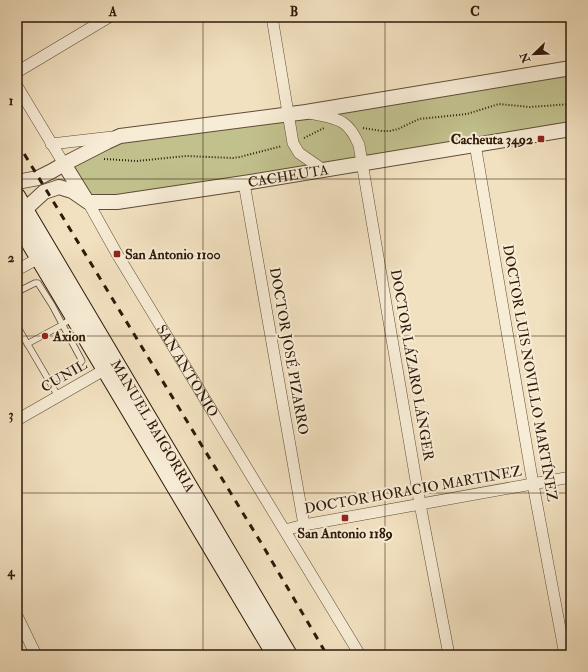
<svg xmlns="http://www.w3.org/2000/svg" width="588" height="672" font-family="'IM FELL Double Pica',serif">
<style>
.green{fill:#c1c18e;stroke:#786d4b}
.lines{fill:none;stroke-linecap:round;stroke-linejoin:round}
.service-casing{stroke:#604b36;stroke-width:7}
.minor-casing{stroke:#604b36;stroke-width:12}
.tertiary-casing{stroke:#604b36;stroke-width:16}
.secondary-casing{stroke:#2f1908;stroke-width:18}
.path{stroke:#2f1908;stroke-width:2;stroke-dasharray:1 2;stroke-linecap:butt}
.service{stroke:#f7ecd6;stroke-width:5.5}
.minor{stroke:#f7ecd6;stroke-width:11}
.tertiary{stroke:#f7ecd6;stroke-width:14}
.secondary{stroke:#f7ecd6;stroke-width:16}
.rail{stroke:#2f1908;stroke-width:3;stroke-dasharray:7 7;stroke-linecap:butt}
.grid{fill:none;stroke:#2f1908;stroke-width:1;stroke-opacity:0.55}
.poi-dot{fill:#8f2418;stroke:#f7ecd6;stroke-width:1.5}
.labels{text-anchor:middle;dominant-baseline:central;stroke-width:4;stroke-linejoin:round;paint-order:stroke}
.poi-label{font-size:14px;font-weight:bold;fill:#2f1908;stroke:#f7ecd6;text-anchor:start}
.street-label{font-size:14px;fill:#2f1908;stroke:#f7ecd6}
.neatline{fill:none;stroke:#2f1908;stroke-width:1.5}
.grid-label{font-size:13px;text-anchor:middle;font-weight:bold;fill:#2f1908}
</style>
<rect width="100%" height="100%" fill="#f2e1c0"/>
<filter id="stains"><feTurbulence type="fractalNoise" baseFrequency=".005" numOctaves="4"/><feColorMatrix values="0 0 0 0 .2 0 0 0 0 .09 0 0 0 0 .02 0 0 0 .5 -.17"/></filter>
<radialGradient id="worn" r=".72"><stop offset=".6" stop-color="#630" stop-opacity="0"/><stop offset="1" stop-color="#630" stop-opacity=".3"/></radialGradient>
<path class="green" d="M571 68V129L88 202 64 164 107 142Z"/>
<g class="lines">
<g class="service-casing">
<path id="service" d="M17 292 35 283H38L52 305 82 361 79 364 50 382
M17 326 58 396
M27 344 62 325 72 318"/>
</g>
<g class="minor-casing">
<g id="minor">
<path d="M272 17 293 143 299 153 322 169"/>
<path d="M17 72 109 17"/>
<path d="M17 86 64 164"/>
<path d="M309 113C336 119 347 117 359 145L420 504 449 655"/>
<path d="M51 144 112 137"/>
<path d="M475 144 533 484 565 655"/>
<path d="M244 183 304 525"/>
<path id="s1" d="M88 202 117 254 360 655"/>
<path d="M17 270 39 258"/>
<path d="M17 420 104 370"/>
<path d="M285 530 304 525 571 477"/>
<path d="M17 616 36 655"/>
</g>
</g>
<g class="tertiary-casing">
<g id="tertiary">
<path d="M64 164 85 198"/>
<path d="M17 182 38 178 52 171 64 164 107 142 120 136 306 112 571 68"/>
<path id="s2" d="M17 214 25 210 33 202 44 192 59 187 72 191 88 202H117L244 183 571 129"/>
</g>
</g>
<g class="secondary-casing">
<g id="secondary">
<path id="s3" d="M17 196 289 655"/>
<path d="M17 222 275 655"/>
</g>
</g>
<path class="path" d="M363 128 382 131H390L398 129 419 119 467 114 499 104 530 107 571 104
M304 138 324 128
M104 159 137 161 186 156 233 158 240 157 282 146"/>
<use href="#service" class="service"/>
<use href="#minor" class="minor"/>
<use href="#tertiary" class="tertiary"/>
<use href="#secondary" class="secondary"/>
<path class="rail" d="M17 142 263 546 327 655"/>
</g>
<path class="grid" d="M203 17V655M385 17V655M17 179H571M17 336H571M17 493H571"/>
<g class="poi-dot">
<rect x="537" y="135" width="8" height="8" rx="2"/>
<rect x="113" y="250" width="8" height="8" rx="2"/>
<circle cx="45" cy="336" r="4"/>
<rect x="341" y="514" width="8" height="8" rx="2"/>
</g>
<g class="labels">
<g class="poi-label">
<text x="533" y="139" text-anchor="end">Cacheuta 3492</text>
<text x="125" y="254">San Antonio 1100</text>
<text x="53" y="336">Axion</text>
<text x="345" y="533" text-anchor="middle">San Antonio 1189</text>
</g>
<g class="street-label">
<text stroke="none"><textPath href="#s2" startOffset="286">CACHEUTA</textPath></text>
<text transform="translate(289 351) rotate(80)">DOCTOR JOSÉ PIZARRO</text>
<text transform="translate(412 365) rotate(80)">DOCTOR LÁZARO LÁNGER</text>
<text stroke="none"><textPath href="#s1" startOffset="196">SAN ANTONIO</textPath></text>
<text transform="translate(530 373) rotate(80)">DOCTOR LUIS NOVILLO MARTÍNEZ</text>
<text transform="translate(64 376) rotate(-30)">CUNIL</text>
<text stroke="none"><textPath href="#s3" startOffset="267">MANUEL BAIGORRIA</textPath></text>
<text transform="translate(413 490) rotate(-10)">DOCTOR HORACIO MARTINEZ</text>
</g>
</g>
<rect width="588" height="672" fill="none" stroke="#f2e1c0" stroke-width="44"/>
<g transform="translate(534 54) rotate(247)" stroke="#f7ecd6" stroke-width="3" paint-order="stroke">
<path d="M0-3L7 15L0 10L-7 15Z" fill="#2f1908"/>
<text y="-6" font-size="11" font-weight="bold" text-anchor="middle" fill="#2f1908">N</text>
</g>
<rect x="22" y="22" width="544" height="628" class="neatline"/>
<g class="grid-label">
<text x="113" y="16">A</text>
<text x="294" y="16">B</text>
<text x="475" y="16">C</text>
<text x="11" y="105">1</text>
<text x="11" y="262">2</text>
<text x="11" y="419">3</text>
<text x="11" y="576">4</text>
</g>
<rect width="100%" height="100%" filter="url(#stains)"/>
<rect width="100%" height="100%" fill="url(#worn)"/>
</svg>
